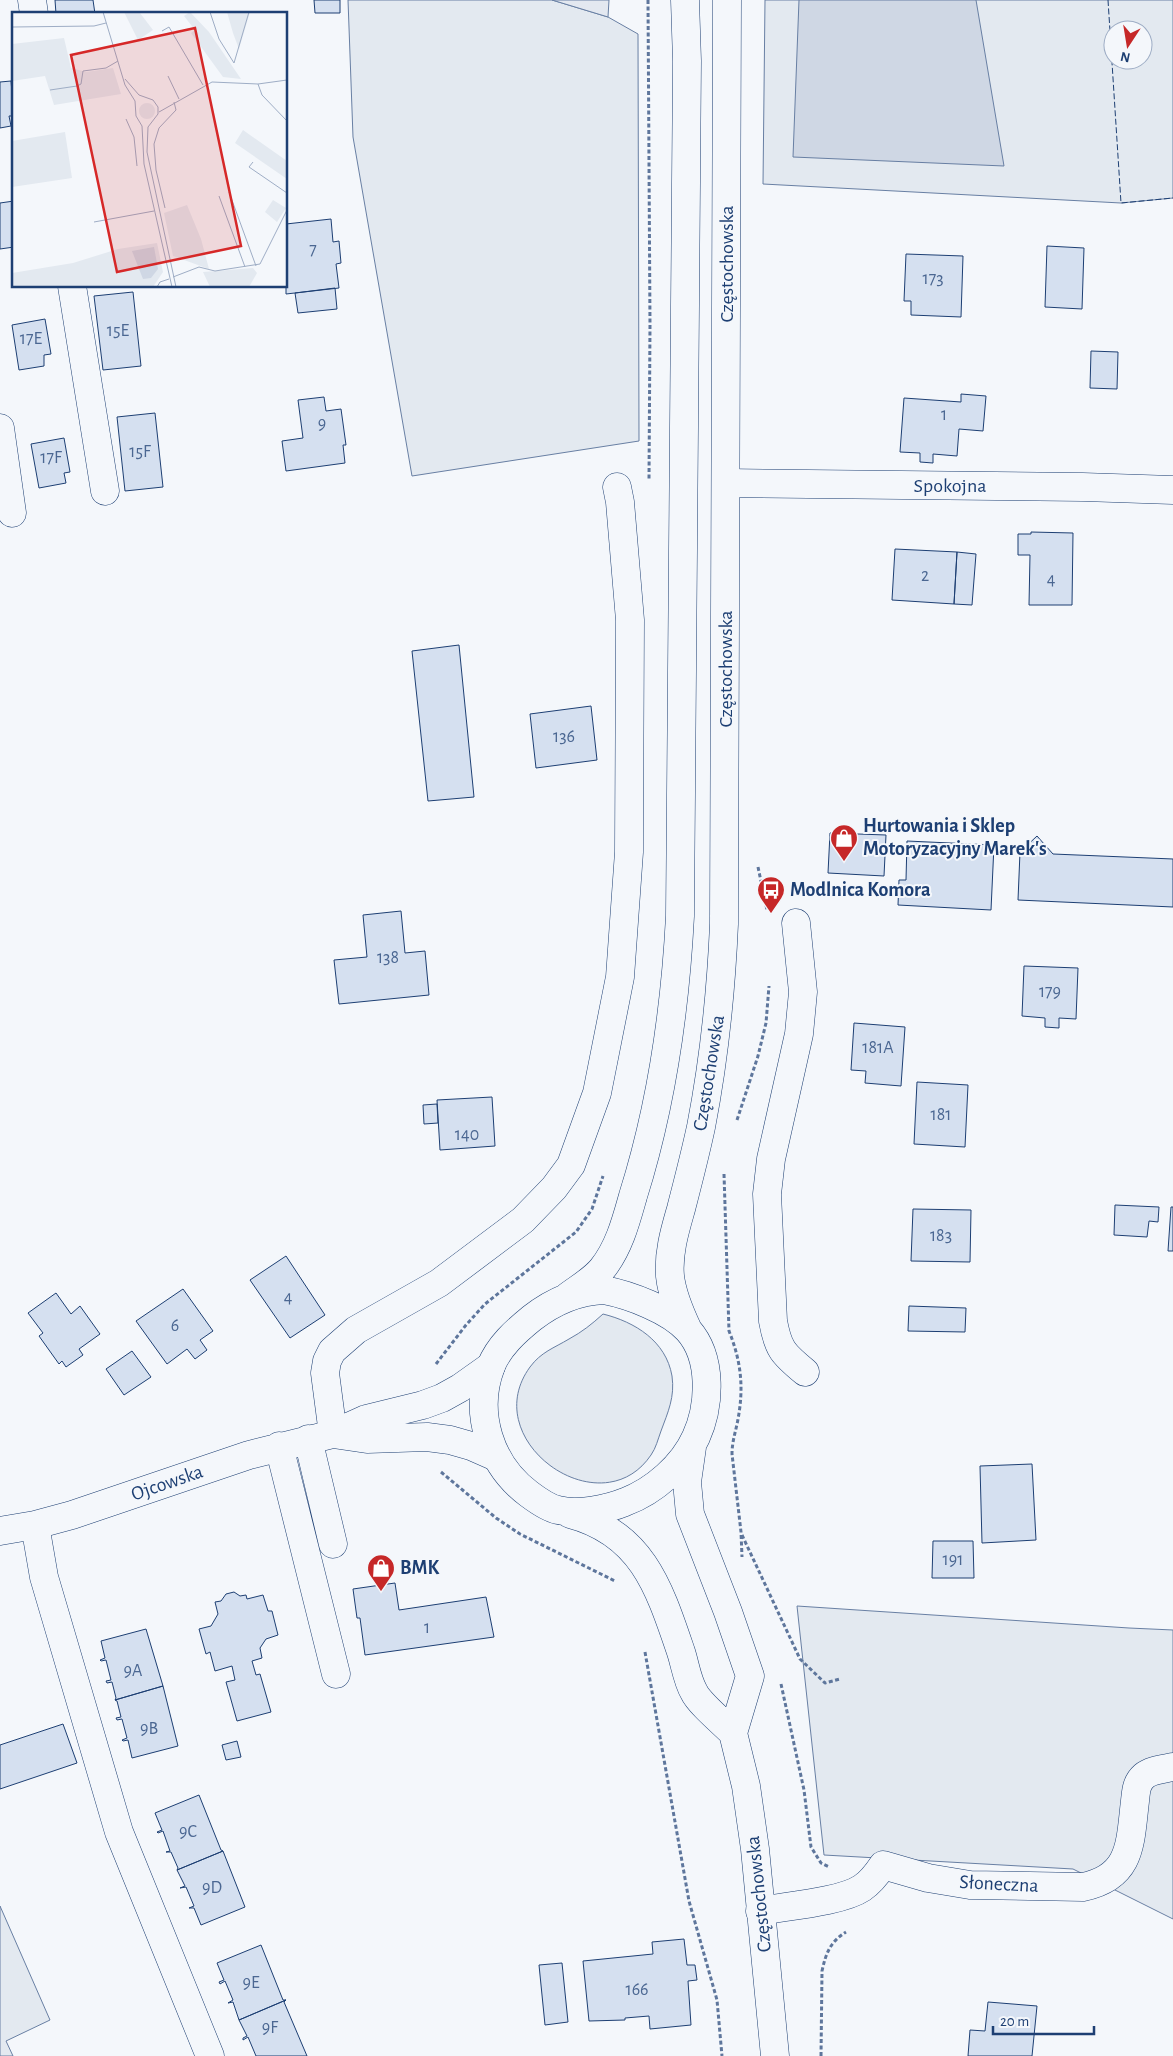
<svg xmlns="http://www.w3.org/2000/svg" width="1173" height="2056" font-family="'Alegreya Sans',sans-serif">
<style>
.green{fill:#e3e9f0;stroke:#687fa3;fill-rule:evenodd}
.parking{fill:#e3e8f0;stroke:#687fa3}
.water{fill:#cfd7e4;stroke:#687fa3}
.building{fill:#d5e0f0;stroke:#1d3f73}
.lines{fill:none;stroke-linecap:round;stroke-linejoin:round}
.minor-casing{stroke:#1d3f73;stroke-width:29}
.major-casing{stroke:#1d3f73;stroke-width:29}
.path{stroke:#5e769c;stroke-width:3;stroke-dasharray:4 2.5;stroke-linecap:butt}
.minor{stroke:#f4f7fb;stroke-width:28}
.major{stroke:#f4f7fb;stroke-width:28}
.fence{stroke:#1d3f73;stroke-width:1;stroke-dasharray:6 2.5;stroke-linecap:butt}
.labels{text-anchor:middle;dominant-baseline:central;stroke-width:4;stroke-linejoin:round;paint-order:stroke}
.number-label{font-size:18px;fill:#4b6792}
.street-label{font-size:20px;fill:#1d3f73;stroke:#f4f7fb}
.poi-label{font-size:20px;font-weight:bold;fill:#1d3f73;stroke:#f4f7fb;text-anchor:start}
.inset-road{fill:none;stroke:#9eadc5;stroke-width:1}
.view{fill:#d62828;fill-opacity:0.15;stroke:#d62828;stroke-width:2.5}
.inset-edge{fill:none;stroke:#1d3f73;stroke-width:2.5}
</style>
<rect width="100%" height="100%" fill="#f4f7fb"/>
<path class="green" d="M348 0H552L608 17 638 34 639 441 412 476 353 137Z
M765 0H1173V198L1121 203 763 184ZM1113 30H1143V60H1113Z
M603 1314C635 1322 666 1341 672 1376 675 1397 668 1412 661 1431 658 1439 656 1448 651 1455 601 1529 476 1441 530 1367 541 1352 554 1348 569 1339 582 1332 592 1324 603 1314Z
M797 1606 1129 1628 1173 1630V1919L1073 1869 824 1855Z
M0 1906 50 2020 6 2041 13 2056H0Z"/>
<path class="parking" d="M552 0H609L608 17Z"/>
<path class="water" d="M799 0H976L1004 166 793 157Z"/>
<path class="building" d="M55 0H93L95 14H56Z
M314 0H340V13H315Z
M11 81 14 116H9L11 126 0 128V82Z
M14 201V247L0 249V203Z
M331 219 333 242 339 241 341 263 336 264 339 288 286 294V224Z
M1047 246 1084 248 1082 309 1045 307Z
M906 254 963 256 961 317 911 315V301H904Z
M335 288 337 309 298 313 295 293Z
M133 292 141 366 103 370 94 296Z
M45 319 51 354 44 355V366L19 370 12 325Z
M1091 351 1118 352 1117 389 1090 388Z
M961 394 986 396 983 431 959 429 957 456 933 454V463L920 462V453L900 452 904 398 961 402Z
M324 397 326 411 341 409 346 445H343L345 463 286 471 282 441 303 438 298 400Z
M155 413 163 487 125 491 117 417Z
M64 438 70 472 64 473 66 483 39 488 31 444Z
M1031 532 1073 533 1072 605H1029L1030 555H1018V534H1031Z
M895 549 957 552 954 604 892 600Z
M957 552 976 554 972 605 954 604Z
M459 645 474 797 428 801 412 651Z
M591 706 597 760 536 768 530 714Z
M830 833 886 835 884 876 828 873Z
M1037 836 1053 854 1173 859V907L1018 900 1020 852Z
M907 841 994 845 991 910 898 905 899 880H906Z
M401 911 405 953 425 951 429 995 339 1004 334 960 367 957 363 915Z
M1024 966 1078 968 1076 1019 1059 1018V1028L1045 1027V1018L1022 1016Z
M854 1023 905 1027 901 1086 865 1083 866 1071 851 1070Z
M917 1082 968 1085 965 1147 914 1144Z
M492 1097 495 1146 440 1150 437 1100Z
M437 1104 438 1123 424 1124 423 1105Z
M1115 1205 1159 1207 1158 1222 1149 1221 1147 1237 1114 1235Z
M1171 1207H1173V1251H1168Z
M913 1209 971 1210 970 1262 911 1261Z
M286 1256 325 1315 290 1338 250 1280Z
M183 1289 213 1331 200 1340 207 1350 195 1359 187 1349 167 1364 136 1321Z
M56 1293 71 1314 80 1306 100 1334 79 1349 83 1355 66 1367 62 1361 59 1364 39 1336 43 1333 28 1313Z
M909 1306 966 1308 965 1332 908 1331Z
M132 1351 151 1377 124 1395 106 1369Z
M1032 1464 1036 1540 982 1543 980 1466Z
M933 1541H973L974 1578H932Z
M395 1583 399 1610 486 1597 494 1637 365 1655 360 1618H357L353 1589Z
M234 1592 240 1596 246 1595 247 1599 263 1595 268 1611H272L278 1635 266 1639 260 1648 262 1658 252 1661 256 1675 260 1674 271 1712 237 1721 226 1682 235 1680 232 1666 215 1671 210 1652 206 1654 199 1629 211 1626 218 1614 215 1602 221 1601 226 1594Z
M146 1629 163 1686 115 1700 116 1698 112 1682 107 1683 106 1681 111 1680 106 1660 101 1661 100 1660 105 1658 101 1641Z
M163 1686 178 1746 132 1758 128 1740 123 1741 122 1740 127 1738 122 1719 117 1720 116 1718 121 1717 117 1701 115 1700Z
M63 1724 77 1763 0 1789V1745Z
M237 1741 241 1757 226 1760 222 1745Z
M199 1795 221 1850 223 1851 177 1870 178 1868 171 1852H166L170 1851 163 1831 158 1833 157 1832 162 1830 155 1813Z
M223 1851 245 1907 201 1925 194 1908H189L194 1906 186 1887 180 1888 185 1886 177 1870Z
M684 1939 687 1965H695L697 1980 688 1981 691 2025 650 2029 649 2016 625 2018V2020L589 2021 583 1961 653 1954 652 1942Z
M261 1945 283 2000H286L239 2020 233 2002 228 2003 233 2000 225 1981 220 1984 219 1982 224 1980 217 1963Z
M562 1963 568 2022 545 2025 539 1965Z
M286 2000 284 2002 307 2056H256L248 2037 243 2040V2038L247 2036 239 2020Z
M988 2002 1037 2006 1032 2056H968L970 2030 985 2031Z"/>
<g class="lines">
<g class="minor-casing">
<path id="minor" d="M32 0 34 14
M72 286 105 491
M0 428 12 513
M727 483 1083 487 1173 490
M796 923 803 992 799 1034 771 1159 767 1194 773 1321C778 1349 783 1354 805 1372
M333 1434 325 1373 327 1361 332 1351 356 1330 439 1283 523 1220 554 1188 571 1165 597 1093 620 977 629 852 630 620 620 502 617 487
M333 1434 367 1439 427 1437 450 1440 471 1446 496 1457
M308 1439 333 1544
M279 1446 336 1674
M35 1525 44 1577 119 1832 210 2056
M0 1531 35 1525 72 1515 249 1455 333 1434 366 1419 423 1405 442 1398 460 1388 491 1366
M760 1911C786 1906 841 1902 862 1888 871 1882 877 1874 883 1865L928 1878 970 1885 1083 1887C1132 1877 1130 1843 1135 1801 1136 1792 1136 1783 1144 1776 1151 1770 1164 1769 1173 1767"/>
</g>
<g class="major-casing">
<path id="major" d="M604 1290C630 1295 670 1310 688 1330 713 1358 710 1406 696 1437 683 1466 654 1491 625 1502 608 1509 577 1515 558 1510 548 1508 537 1500 529 1494 490 1465 473 1413 491 1366 499 1346 516 1331 532 1318 554 1301 577 1291 604 1290Z
M567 1297C579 1288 593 1280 602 1269 619 1248 626 1221 633 1196 662 1104 675 1012 680 916L687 61 685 0
M688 1330C680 1313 672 1295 670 1276 668 1253 675 1230 681 1209 688 1182 695 1155 701 1127 714 1060 721 993 724 924L727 0
M692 1447 687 1482 690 1514 728 1612 750 1676 733 1733 746 1786 755 1849 775 2056
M570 1514C642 1533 659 1587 681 1652 685 1664 687 1680 694 1692 699 1703 723 1723 733 1733"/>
</g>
<path class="path" d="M648 0 650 325 649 479
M758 867 767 910
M737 1120 758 1056 766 1023 769 986
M724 1174 729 1331C741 1361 744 1387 738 1419 736 1431 732 1441 732 1454L741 1532 742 1557
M436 1364 466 1325 485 1304 576 1232 592 1209 603 1176
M441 1472 496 1518 520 1534 615 1581
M742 1535 800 1659 825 1683 840 1679
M645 1652 689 1901 717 2000 722 2056
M781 1684 804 1790 811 1847 821 1863 829 1867
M821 2056 822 1971C826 1953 830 1942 846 1932"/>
<use href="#minor" class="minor"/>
<use href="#major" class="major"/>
<path class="fence" d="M1108 0 1121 203 1173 198"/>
</g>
<defs>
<g id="shop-pin" transform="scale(1.4375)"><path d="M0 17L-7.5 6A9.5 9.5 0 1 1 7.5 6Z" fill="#c62828" stroke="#f4f7fb"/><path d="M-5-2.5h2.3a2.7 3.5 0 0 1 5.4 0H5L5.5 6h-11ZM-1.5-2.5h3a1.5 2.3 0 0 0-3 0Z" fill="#fff"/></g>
<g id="bus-pin" transform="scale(1.4375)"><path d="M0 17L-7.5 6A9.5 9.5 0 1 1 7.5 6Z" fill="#c62828" stroke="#f4f7fb"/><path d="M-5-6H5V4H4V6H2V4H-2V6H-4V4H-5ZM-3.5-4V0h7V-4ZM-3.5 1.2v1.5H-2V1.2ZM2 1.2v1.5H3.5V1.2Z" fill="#fff"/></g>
</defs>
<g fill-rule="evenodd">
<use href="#shop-pin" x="844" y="838"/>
<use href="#bus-pin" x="771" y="890"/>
<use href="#shop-pin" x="381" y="1568"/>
</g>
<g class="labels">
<g class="number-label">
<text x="313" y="250">7</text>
<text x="933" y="279">173</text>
<text x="118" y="331">15E</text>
<text x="31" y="339">17E</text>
<text x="944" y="415">1</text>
<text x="322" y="424">9</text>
<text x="140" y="452">15F</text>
<text x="51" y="458">17F</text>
<text x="925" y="576">2</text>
<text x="1051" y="580">4</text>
<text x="564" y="737">136</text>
<text x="388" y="958">138</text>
<text x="1050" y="992">179</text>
<text x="878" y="1048">181A</text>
<text x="941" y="1115">181</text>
<text x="467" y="1135">140</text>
<text x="941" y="1236">183</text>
<text x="288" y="1298">4</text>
<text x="175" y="1326">6</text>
<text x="953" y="1560">191</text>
<text x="427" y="1628">1</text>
<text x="133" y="1671">9A</text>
<text x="149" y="1729">9B</text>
<text x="188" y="1832">9C</text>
<text x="212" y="1888">9D</text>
<text x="251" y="1983">9E</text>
<text x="637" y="1990">166</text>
<text x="270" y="2028">9F</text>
</g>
<g class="street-label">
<text transform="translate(727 264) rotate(-90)">Częstochowska</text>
<text x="950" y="486">Spokojna</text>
<text transform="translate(726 669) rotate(-90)">Częstochowska</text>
<text transform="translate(709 1073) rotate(-81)">Częstochowska</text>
<text transform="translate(167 1483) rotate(-19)">Ojcowska</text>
<text transform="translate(999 1884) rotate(3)">Słoneczna</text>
<text transform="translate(759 1894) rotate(-96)">Częstochowska</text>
</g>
<g class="poi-label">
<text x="863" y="826">Hurtowania i Sklep<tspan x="863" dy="23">Motoryzacyjny Marek's</tspan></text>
<text x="790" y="890">Modlnica Komora</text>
<text x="400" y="1568">BMK</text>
</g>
</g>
<g transform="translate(12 12)">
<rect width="275" height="275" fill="#f4f7fb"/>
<path d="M112 0 128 1 141 18 126 28ZM178 0 197 20 229 67 211 65 179 21 183 18 172 4ZM215 0H238L227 37 221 21ZM52 26 59 56 74 60 101 56 109 82 42 93 33 64 0 69V32ZM127 99a8 8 0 1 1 16 0a8 8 0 1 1-16 0ZM231 118 275 149V167L223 131ZM53 120 60 166 0 175V129ZM261 188 274 196 265 210 253 200ZM175 193 189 227 197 257 161 244 152 201ZM145 231 151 260 141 275H0V261L61 251 106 237ZM241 256 245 261 237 275H198L191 260Z" fill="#e3e9f0"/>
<path d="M142 235 146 257 139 266 131 267 120 239Z" fill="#cfd7e4"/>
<path class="inset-road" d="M91 0 113 73 123 89 124 104 130 114 132 152 160 275M198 0 207 27 222 51M1 15 82 14 94 11M150 19 157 15 191 73M222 51 237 0M156 64 167 87M113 67 127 83 141 88 146 95V102L136 115 135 140 164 275M246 72 250 83 275 109M38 78 65 74 69 72 71 59 94 56 106 49M147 100 200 70 246 72 275 68M114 107 122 125 125 154M241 150 237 155 275 181M217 180 244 254M207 184 233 255M153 196 144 158 142 132 147 116 164 98 162 90M82 210 142 199M161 265 187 255 203 259 248 252 275 198M145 275 148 270 157 267"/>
<path class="view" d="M183 16 229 234 105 260 59 43Z"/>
<rect width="275" height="275" class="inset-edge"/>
</g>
<g transform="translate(1128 45) rotate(192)"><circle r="24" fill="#f4f7fb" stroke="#9eadc5"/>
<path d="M0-4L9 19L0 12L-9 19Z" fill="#c62828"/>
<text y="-8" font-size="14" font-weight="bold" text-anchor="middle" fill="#1d3f73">N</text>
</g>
<path d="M993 2026v8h101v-8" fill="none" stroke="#1d3f73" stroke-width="2.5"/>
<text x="1000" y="2026" font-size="15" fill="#1d3f73" stroke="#f4f7fb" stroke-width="4" paint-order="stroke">20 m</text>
</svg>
